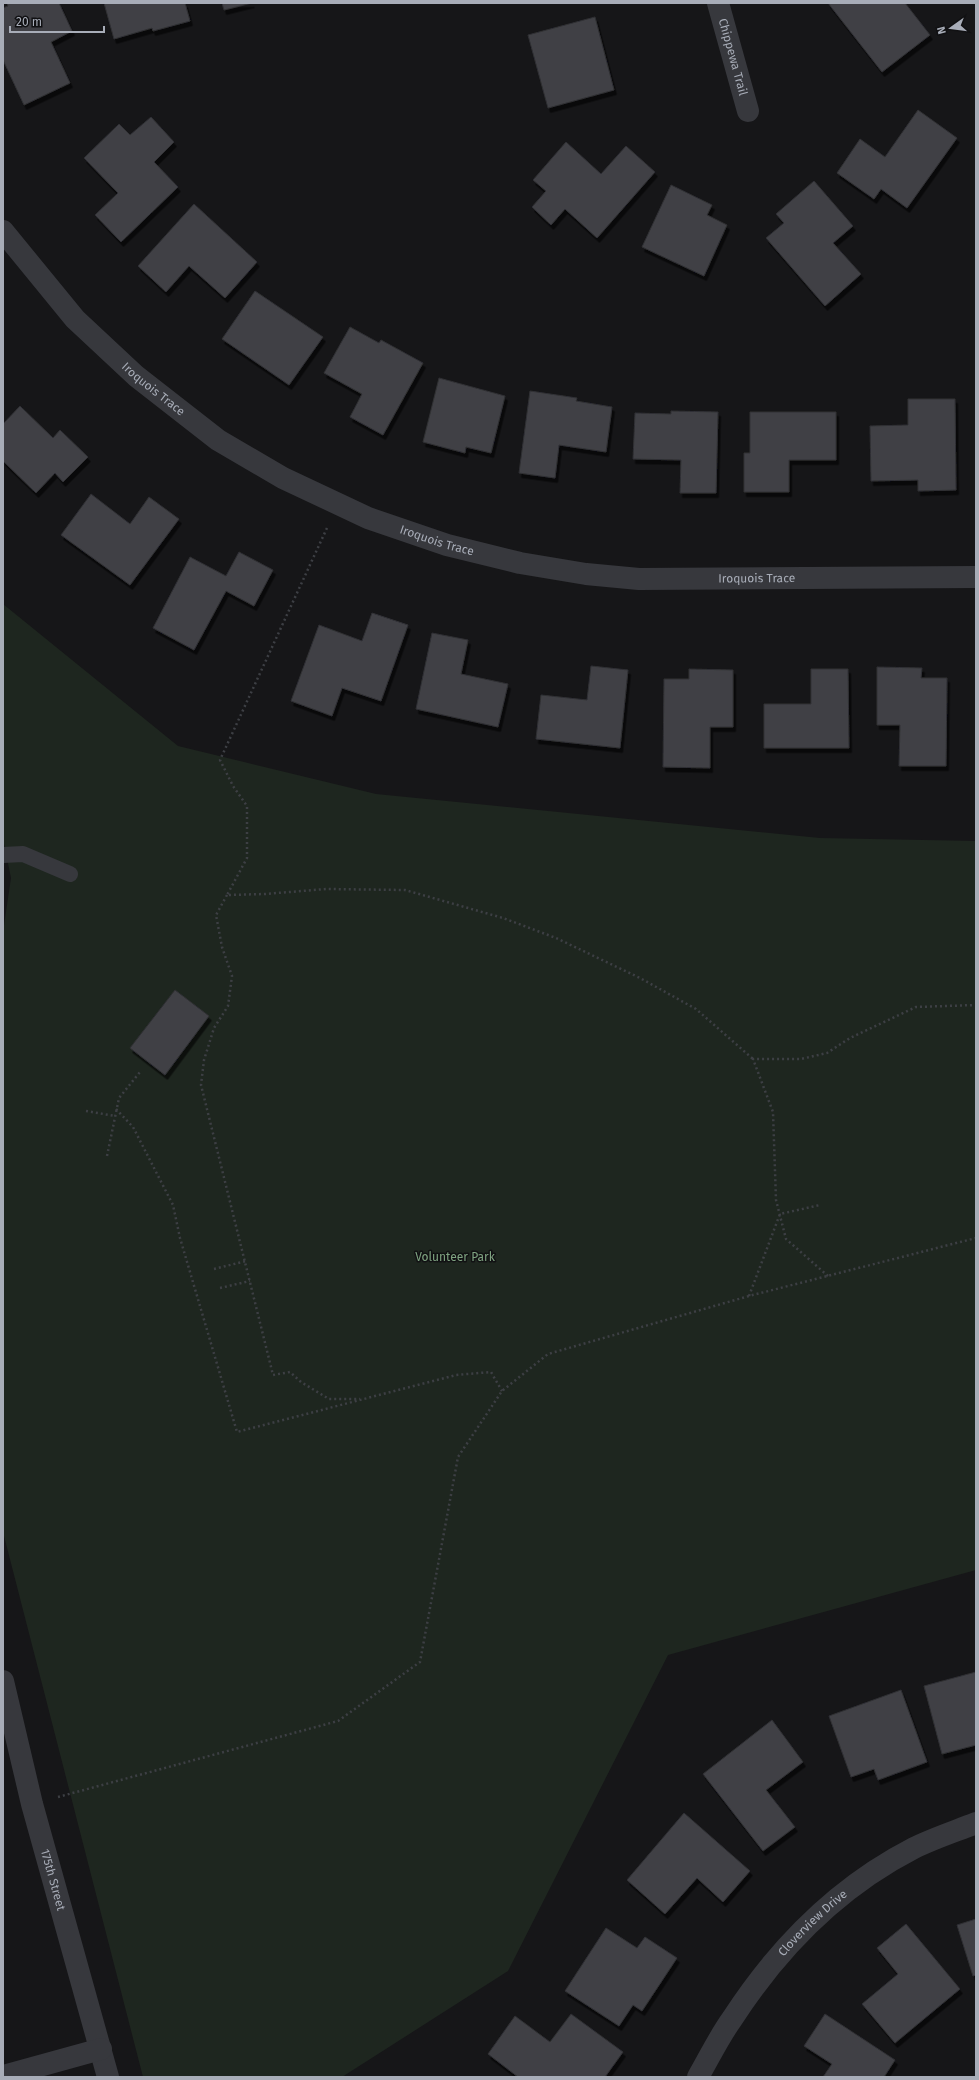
<svg xmlns="http://www.w3.org/2000/svg" width="979" height="2080" font-family="'Fira Sans',sans-serif">
<style>
.green{fill:#1e261f}
.building{fill:#404145;stroke:#303034;filter:url(#shadow)}
.lines{fill:none;stroke-linecap:round;stroke-linejoin:round}
.path{stroke:#3d3f44;stroke-width:2.5;stroke-dasharray:2 3;stroke-linecap:butt}
.lane{stroke:#37383d;stroke-width:16}
.street{stroke:#37383d;stroke-width:22}
.labels{text-anchor:middle;dominant-baseline:central;stroke-width:3;stroke-linejoin:round;paint-order:stroke}
.street-label{font-size:12px;fill:#a8adb8;stroke:#111113}
.park-label{font-size:12px;fill:#7fa381;stroke:#111113}
</style>
<defs>
<filter id="shadow"><feDropShadow dx="2.5" dy="4.5" stdDeviation="0" flood-color="#0009"/></filter>
</defs>
<rect width="100%" height="100%" fill="#161618"/>
<path class="green" d="M3 604 178 746 376 794 820 838 976 841V1570L668 1655 508 1971 342 2077H143L3 1532V932L11 878 3 839Z"/>
<path class="building" d="M7 3H59L72 31 51 42 70 83 24 105 3 60V8L8 6Z
M104 3H185L190 21 153 31 152 28 114 39Z
M222 3H252L224 10Z
M828 3H905L930 35 882 72Z
M595 17 614 90 548 108 528 35Z
M918 110 957 138 907 208 881 189 874 199 837 173 860 139 885 157Z
M151 117 174 142 154 162 178 187 121 242 95 215 118 193 84 158 119 124 130 135Z
M566 142 601 174 626 146 655 172 597 238 565 209 551 225 532 207 546 191 533 180Z
M814 181 853 226 833 243 861 274 825 306 766 238 784 223 776 214Z
M671 185 712 205 707 215 727 225 704 276 642 247Z
M194 204 257 262 225 298 189 266 166 292 138 266Z
M255 291 323 337 289 385 222 339Z
M350 327 379 343 381 340 423 363 383 435 350 417 362 394 324 373Z
M439 378 505 396 491 453 466 447 465 453 423 442Z
M530 391 577 398 576 401 612 407 606 452 559 445 555 478 519 473Z
M908 399H955L956 490 918 491V480L871 481 870 426 908 425Z
M20 406 53 438 60 430 88 457 63 482 55 473 36 493 3 461V424Z
M671 411 718 412 716 493H680L681 460 633 459 635 413 671 414Z
M750 412H836V460H789V492H744V453H750Z
M91 494 130 524 149 497 179 519 130 585 61 535Z
M239 552 273 570 254 606 226 591 194 650 153 628 190 557 226 576Z
M372 613 408 625 381 701 342 688 332 716 291 701 319 625 362 641Z
M432 633 468 640 461 674 508 684 498 727 416 709Z
M591 666 628 670 620 748 536 739 541 695 587 700Z
M877 667 922 668 921 678H947L946 766H899L900 725H877Z
M689 669 733 670V727H710V768L663 767 664 679H689Z
M811 669H848L849 748H764V704H811Z
M175 990 209 1016 165 1075 130 1048Z
M976 1672V1745L942 1754 924 1686Z
M901 1690 927 1762 878 1780 874 1769 851 1777 829 1716Z
M772 1720 803 1762 766 1790 795 1827 763 1851 703 1774Z
M684 1813 750 1871 723 1902 697 1878 665 1914 627 1880Z
M976 1919V1975L973 1976 957 1925Z
M906 1924 960 1989 895 2043 862 2004 898 1974 877 1948Z
M606 1928 637 1948 645 1937 677 1958 642 2011 633 2005 619 2026 565 1991Z
M571 2014 623 2052 605 2077H518L488 2054 515 2016 550 2042Z
M825 2014 895 2060 884 2077H823L832 2064 804 2046Z"/>
<g class="lines">
<path class="path" d="M327 528 220 760 233 786 247 806V858L227 895 265 894 326 889 405 890 503 918 556 938 640 978 696 1009 753 1059
M227 895 216 915 222 947 232 976 228 1006 214 1028 204 1060 201 1085 273 1375 290 1372 301 1382 329 1399H360
M116 1109 133 1127 173 1205 180 1238 237 1432 456 1375 491 1372 502 1391
M86 1111 115 1116
M107 1156 119 1098 140 1072
M214 1269 246 1261
M828 1276 786 1239 776 1200 773 1112 753 1059H801L827 1053 850 1038 916 1007 976 1005
M220 1288 250 1281
M749 1296 780 1214 820 1205
M58 1797 338 1721 420 1662 458 1457 502 1391 548 1354 749 1296 976 1238"/>
<path class="lane" d="M3 855 23 854 70 874"/>
<g class="street">
<path id="s1" d="M718 3 748 111"/>
<path id="s2" d="M3 231 75 319 136 376 218 440 283 478 368 518 447 545 520 563 586 574 639 579 976 577"/>
<path id="s3" d="M3 1681 32 1804 108 2077"/>
<path d="M3 2076 101 2049"/>
<path id="s4" d="M698 2077C709 2058 719 2037 732 2019 778 1948 838 1887 914 1848 934 1838 956 1831 976 1823"/>
</g>
</g>
<g class="labels">
<g class="street-label">
<text stroke="none"><textPath href="#s1" startOffset="56">Chippewa Trail</textPath></text>
<text stroke="none"><textPath href="#s2" startOffset="219">Iroquois Trace</textPath></text>
<text stroke="none"><textPath href="#s2" startOffset="543">Iroquois Trace</textPath></text>
<text stroke="none"><textPath href="#s2" startOffset="867">Iroquois Trace</textPath></text>
<text stroke="none"><textPath href="#s3" startOffset="205">175th Street</textPath></text>
<text stroke="none"><textPath href="#s4" startOffset="193">Cloverview Drive</textPath></text>
</g>
<g class="park-label">
<text x="455" y="1257">Volunteer Park</text>
</g>
</g>
<rect width="979" height="2080" fill="none" stroke="#a8adb8" stroke-width="8"/>
<g transform="translate(951 28) rotate(256)" stroke="#111113" stroke-width="3" paint-order="stroke">
<path d="M0-3L7 15L0 10L-7 15Z" fill="#a8adb8"/>
<text y="-6" font-size="11" font-weight="bold" text-anchor="middle" fill="#a8adb8">N</text>
</g>
<path d="M10 26v6h94v-6" fill="none" stroke="#a8adb8" stroke-width="2"/>
<text x="16" y="26" font-size="12" fill="#a8adb8" stroke="#111113" stroke-width="3" paint-order="stroke">20 m</text>
</svg>
